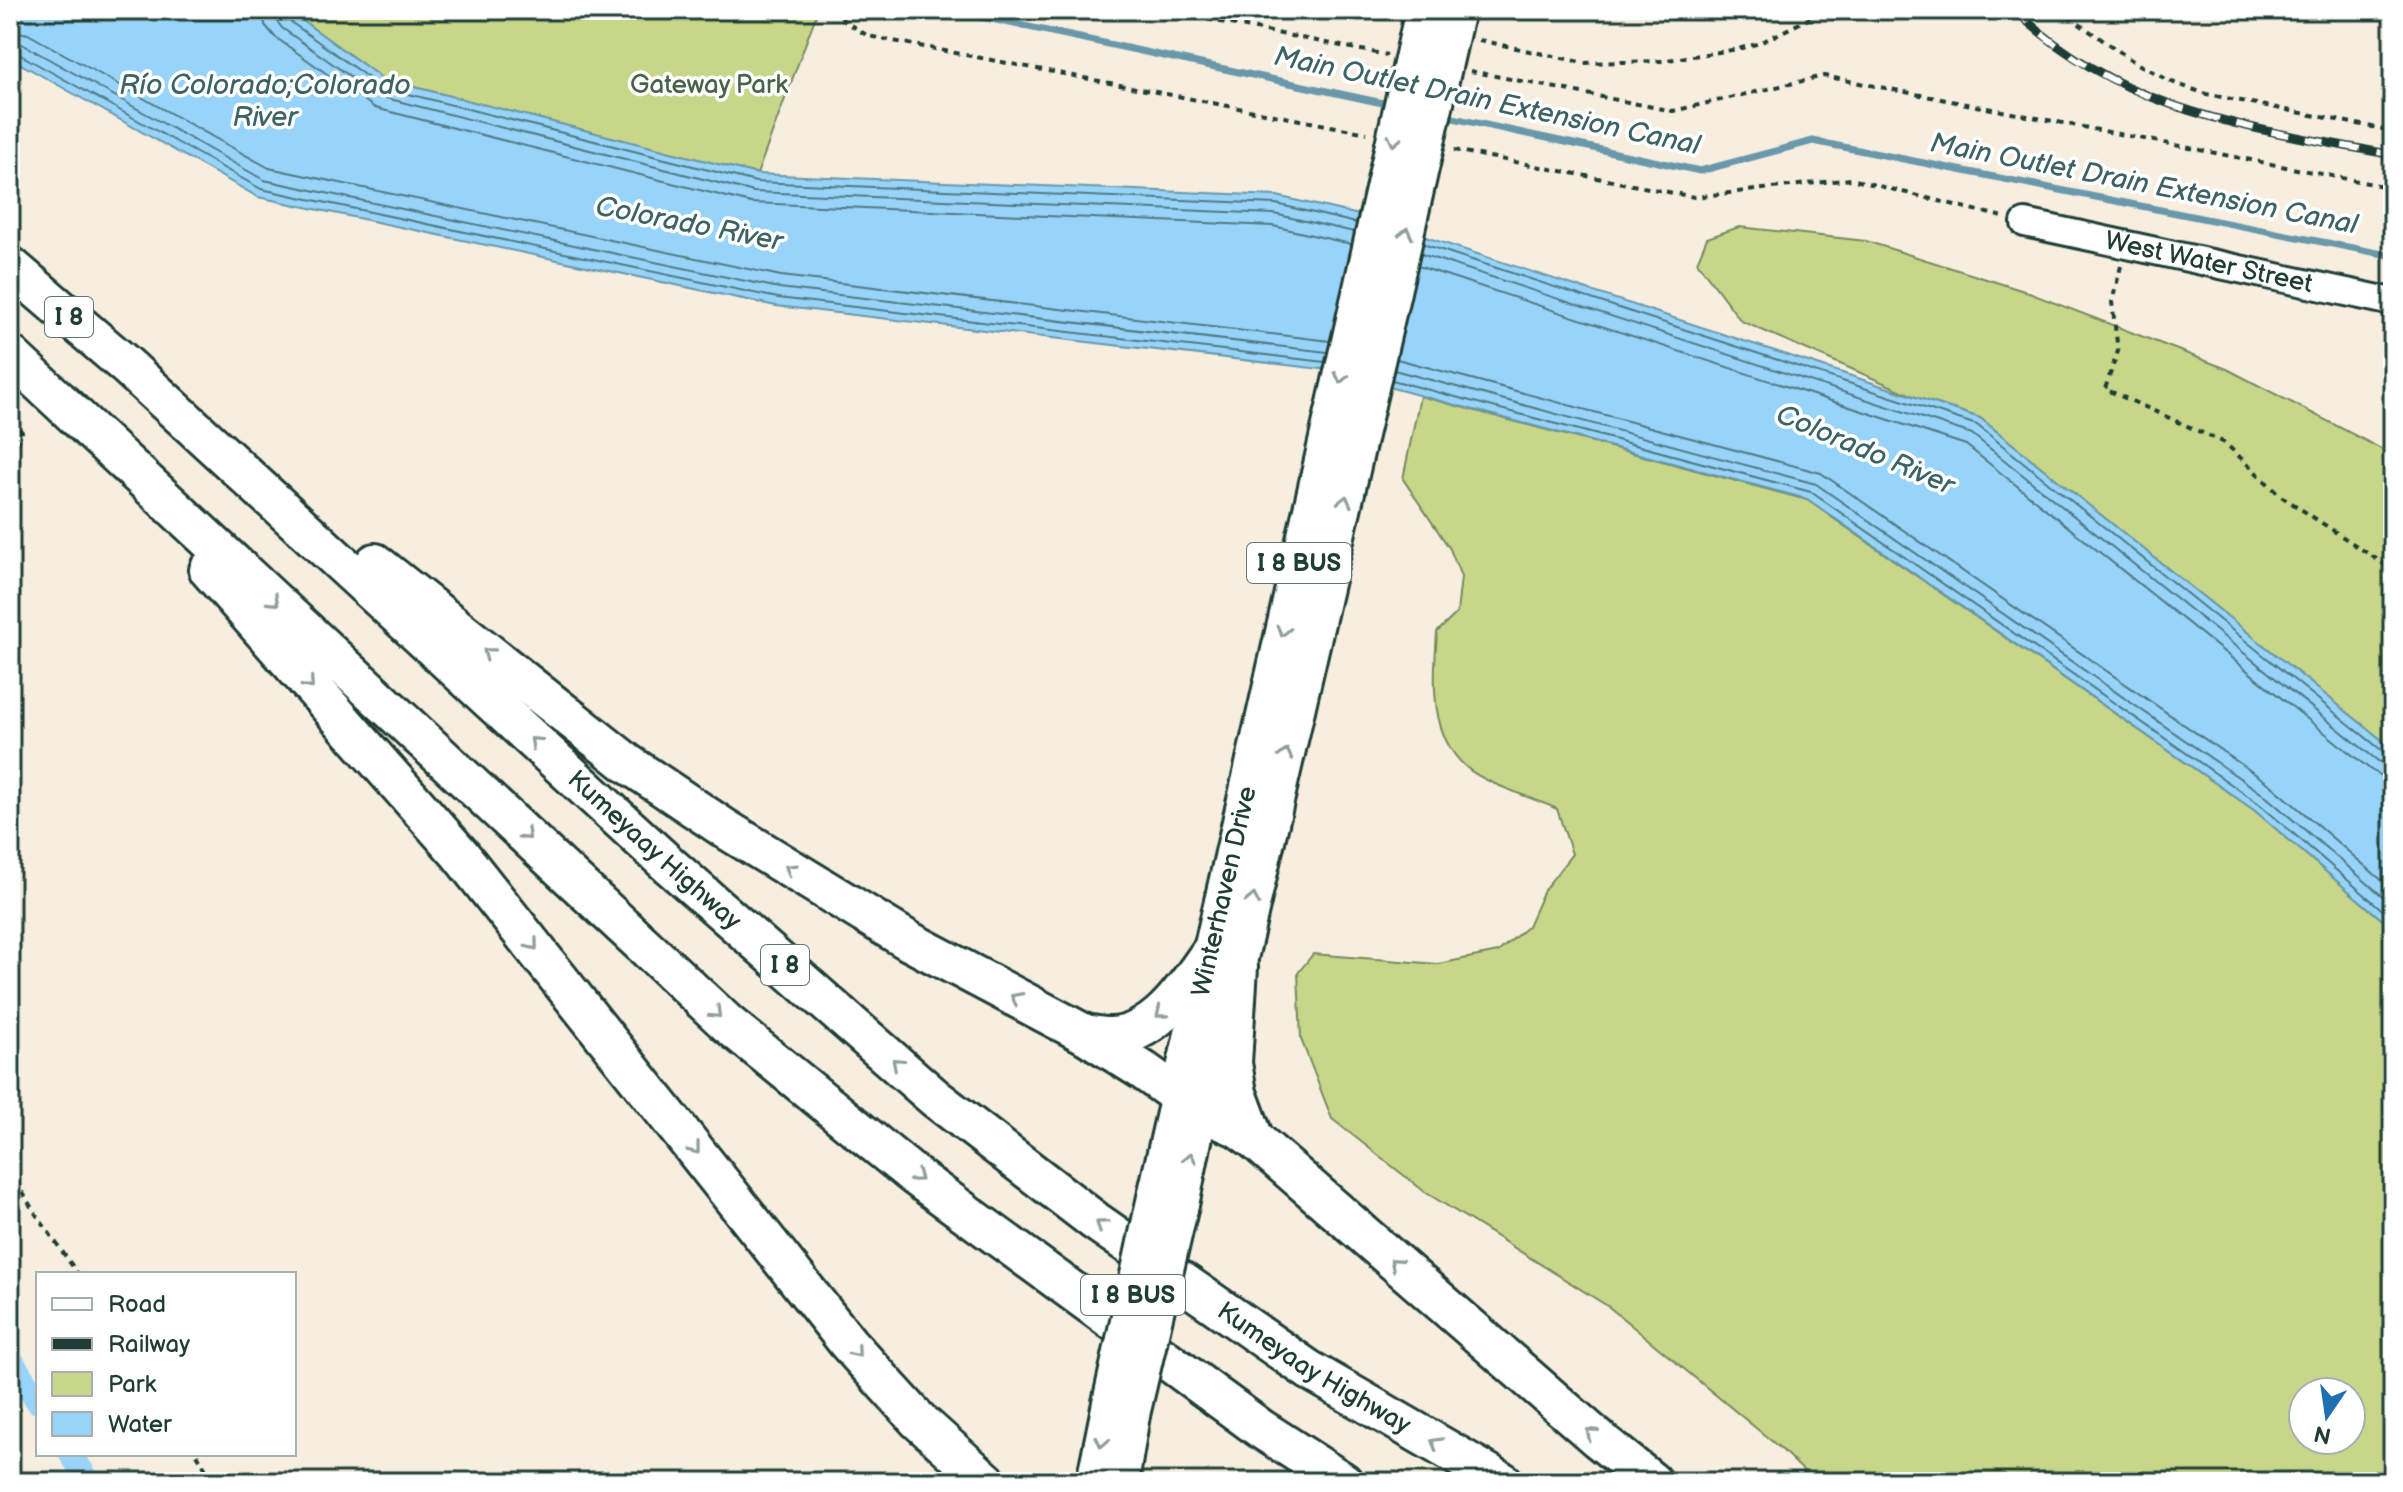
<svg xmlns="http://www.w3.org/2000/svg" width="2403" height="1492" font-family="'Balsamiq Sans',sans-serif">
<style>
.green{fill:#c8d68a;stroke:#748a5f;stroke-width:2;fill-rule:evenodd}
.water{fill:#98d4f9;stroke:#6898aa;stroke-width:2}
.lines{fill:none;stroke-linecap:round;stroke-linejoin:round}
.shore{stroke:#4f7983;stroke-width:2}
.stream{stroke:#6898aa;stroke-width:7}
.canal{stroke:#98d4f9;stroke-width:24}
.minor-casing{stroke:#1f3d34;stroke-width:32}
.major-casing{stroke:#1f3d34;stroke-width:40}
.highway-casing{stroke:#1f3d34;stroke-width:44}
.path{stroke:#1f3d34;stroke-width:4;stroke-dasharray:6 6;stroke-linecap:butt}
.minor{stroke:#fff;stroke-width:26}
.major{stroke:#fff;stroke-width:34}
.highway{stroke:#fff;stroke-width:38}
.rail-casing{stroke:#1f3d34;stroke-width:9}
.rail{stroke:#fff;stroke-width:6;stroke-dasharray:18;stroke-linecap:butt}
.major-bridge-casing{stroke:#1f3d34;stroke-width:40;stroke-linecap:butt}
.major-bridge{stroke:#fff;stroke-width:34}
.oneway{stroke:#8f9e9a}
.labels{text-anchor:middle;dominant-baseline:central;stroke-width:7;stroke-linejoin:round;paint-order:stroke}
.shield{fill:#fff;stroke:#627771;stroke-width:2}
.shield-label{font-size:24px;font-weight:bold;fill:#1f3d34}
.park-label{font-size:26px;fill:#49634a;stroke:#fff}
.street-label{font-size:26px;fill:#1f3d34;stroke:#fff}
.water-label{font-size:28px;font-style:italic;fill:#3d6365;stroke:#fff}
</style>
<rect width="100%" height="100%" fill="#f7eee0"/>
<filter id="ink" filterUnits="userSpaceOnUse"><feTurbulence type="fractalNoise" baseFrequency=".0125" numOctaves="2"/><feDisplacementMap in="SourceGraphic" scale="16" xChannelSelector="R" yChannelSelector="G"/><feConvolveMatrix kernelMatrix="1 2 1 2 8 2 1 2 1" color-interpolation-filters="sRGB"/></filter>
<g filter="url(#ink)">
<path class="green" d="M288 10H818L757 174 383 79Z
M1739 227 1866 241 2021 290 2227 369 2393 455V749L1980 418 1916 397 1741 321 1697 262 1707 238Z
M1420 396 1807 500 2254 810 2393 929V1482H1815L1780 1448 1609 1307 1425 1192 1332 1119 1301 1039 1298 973 1313 954 1438 964 1498 952 1528 926 1544 890 1572 854 1557 809C1532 797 1485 784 1466 767 1428 733 1434 678 1437 632L1457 613 1461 577 1450 549 1403 479ZM2303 1392H2351V1440H2303Z"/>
<path class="water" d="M10 10H288L383 79 757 174 1277 196 1355 214 1980 418 2393 749V929L2254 810 1807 499 1321 369 776 306 258 197 10 58Z"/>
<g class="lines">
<path class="shore" d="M263 10 265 25 275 37 375 108 751 203 1273 226 1351 244
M275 10 276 20 282 28 378 96 754 192 1274 214 1354 232
M285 10 288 20 381 87 756 182 1276 204 1356 223
M10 30 28 34 269 168 781 276 1330 341
M10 42 22 44 264 180 779 288 1327 352
M10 52 17 53 261 189 778 298 1325 362
M1423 244 1977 425 2385 753 2393 755
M1421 254 1972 434 2378 761 2393 765
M1418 266 1966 445 2371 770 2380 775 2393 777
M1397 359 1821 473 2271 785 2393 890
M1394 370 1816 484 2264 795 2393 905
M1392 380 1811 492 2258 803 2393 919"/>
<path class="stream" d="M949 10 1392 105
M1444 116 1700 171 1813 141 2393 256"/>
<path class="canal" d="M10 1358 38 1402
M71 1454 89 1482"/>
<g class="minor-casing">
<g id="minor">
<path id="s1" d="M2025 223 2393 302"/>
</g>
</g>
<g class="major-casing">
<g id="major">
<path id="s2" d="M1157 1188 1358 302"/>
<path d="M1181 1205 1200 1111 1238 967 1389 309"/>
<path d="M1094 1482 1110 1403"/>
<path d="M1121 1482 1132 1415"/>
</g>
</g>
<g class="highway-casing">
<g id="highway">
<path id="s3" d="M10 266 128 367 669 865 935 1098 1095 1221 1309 1370 1503 1482"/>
<path d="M10 355 728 1024 915 1176 1261 1429 1343 1482"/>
<path d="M375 563 627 763 724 828 909 941 1085 1034 1144 1071 1200 1111 1237 1127 1254 1139"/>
<path d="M209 570 459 853 848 1343 918 1420 987 1482"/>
<path d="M1238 967 1232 1063 1237 1093 1254 1139 1597 1438 1652 1482"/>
<path d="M1085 1034C1093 1035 1102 1037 1110 1037 1156 1036 1187 986 1210 953"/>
</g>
</g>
<path class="path" d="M832 10 838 17 868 36 1367 133
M1160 10 1387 55
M1369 10 1393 18
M2059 10 2136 63 2172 82 2206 94 2393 131
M1479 40 1585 63 1661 61 1738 49 1760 43 1826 10
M1470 71 1673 111 1824 76 2393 188
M1454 150 1694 197 1851 179 2003 217
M2121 266 2112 302 2118 351 2105 389 2225 443 2281 496 2393 570
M10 420 22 432 10 469
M10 1171 33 1210 78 1274
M197 1454 213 1482"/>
<use href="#minor" class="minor"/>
<use href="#major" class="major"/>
<use href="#highway" class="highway"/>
<g class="rail-casing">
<path id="rail" d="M2015 10C2123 114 2253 128 2393 155"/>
</g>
<use href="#rail" class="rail"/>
<g class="major-bridge-casing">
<path id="major-bridge" d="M1358 302 1423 10
M1389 309 1457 10
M1110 1403 1157 1188
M1132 1415 1181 1205"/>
</g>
<use href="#major-bridge" class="major-bridge"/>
</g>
<defs><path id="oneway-chevron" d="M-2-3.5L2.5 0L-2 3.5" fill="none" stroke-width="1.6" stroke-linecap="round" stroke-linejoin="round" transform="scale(2)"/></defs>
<g class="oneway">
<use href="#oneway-chevron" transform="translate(1394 141) rotate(102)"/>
<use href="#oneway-chevron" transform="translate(1406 233) rotate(-77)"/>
<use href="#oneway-chevron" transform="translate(1341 378) rotate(103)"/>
<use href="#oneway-chevron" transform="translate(1345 501) rotate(-77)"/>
<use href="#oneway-chevron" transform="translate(274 601) rotate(43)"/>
<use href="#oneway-chevron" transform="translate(1283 631) rotate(103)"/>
<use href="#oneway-chevron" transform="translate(488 653) rotate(-142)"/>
<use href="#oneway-chevron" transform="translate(309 684) rotate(49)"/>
<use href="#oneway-chevron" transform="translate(535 742) rotate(-137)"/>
<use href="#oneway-chevron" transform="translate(1286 754) rotate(-77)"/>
<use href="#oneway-chevron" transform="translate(526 835) rotate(43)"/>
<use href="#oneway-chevron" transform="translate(790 869) rotate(-148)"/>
<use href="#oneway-chevron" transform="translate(1253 899) rotate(-78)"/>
<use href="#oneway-chevron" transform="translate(533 945) rotate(51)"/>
<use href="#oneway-chevron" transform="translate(1016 998) rotate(-152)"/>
<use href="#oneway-chevron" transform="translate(716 1013) rotate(44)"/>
<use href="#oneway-chevron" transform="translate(1161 1013) rotate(140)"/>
<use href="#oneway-chevron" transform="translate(897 1063) rotate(-138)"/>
<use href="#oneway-chevron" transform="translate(695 1149) rotate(52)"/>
<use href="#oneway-chevron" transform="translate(1190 1158) rotate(-78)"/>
<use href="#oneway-chevron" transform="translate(917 1177) rotate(37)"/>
<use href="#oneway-chevron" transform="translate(1101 1225) rotate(-144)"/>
<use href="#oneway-chevron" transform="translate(1395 1263) rotate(-139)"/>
<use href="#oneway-chevron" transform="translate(856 1352) rotate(50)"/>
<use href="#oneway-chevron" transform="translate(1591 1433) rotate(-139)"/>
<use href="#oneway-chevron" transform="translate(1102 1442) rotate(101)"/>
<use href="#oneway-chevron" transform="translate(1436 1443) rotate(-150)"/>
</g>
</g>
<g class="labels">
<g class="shield">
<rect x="45" y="297" width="48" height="40" rx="6"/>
<rect x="1247" y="543" width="104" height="40" rx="6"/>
<rect x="761" y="945" width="48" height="40" rx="6"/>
<rect x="1081" y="1275" width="104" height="40" rx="6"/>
</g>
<g class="shield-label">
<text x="69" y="317">I 8</text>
<text x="1299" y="563">I 8 BUS</text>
<text x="785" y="965">I 8</text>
<text x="1133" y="1295">I 8 BUS</text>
</g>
<g class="park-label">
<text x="709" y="85">Gateway Park</text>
</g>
<g class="street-label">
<text stroke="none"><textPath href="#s1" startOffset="188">West Water Street</textPath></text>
<text stroke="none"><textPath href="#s3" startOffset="870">Kumeyaay Highway</textPath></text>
<text stroke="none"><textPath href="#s2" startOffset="304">Winterhaven Drive</textPath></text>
<text stroke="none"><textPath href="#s3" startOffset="1710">Kumeyaay Highway</textPath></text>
</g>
<g class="water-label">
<text x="265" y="85">Río Colorado;Colorado<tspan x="265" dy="32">River</tspan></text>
<text transform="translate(1487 101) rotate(12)">Main Outlet Drain Extension Canal</text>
<text transform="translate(2144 184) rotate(11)">Main Outlet Drain Extension Canal</text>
<text transform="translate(689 224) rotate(11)">Colorado River</text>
<text transform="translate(1865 450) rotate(23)">Colorado River</text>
</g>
</g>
<rect width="2403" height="1492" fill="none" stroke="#fff" stroke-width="40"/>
<rect x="20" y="20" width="2363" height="1452" fill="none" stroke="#1f3d34" stroke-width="3" filter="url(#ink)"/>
<rect x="36" y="1272" width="260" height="184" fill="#ffffff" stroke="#a5b1ae" stroke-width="2"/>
<rect x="52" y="1298" width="40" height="12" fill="#ffffff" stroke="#a5b1ae" stroke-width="2"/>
<text x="108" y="1312" font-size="24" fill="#1f3d34">Road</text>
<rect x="52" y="1338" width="40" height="12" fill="#1f3d34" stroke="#a5b1ae" stroke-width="2"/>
<text x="108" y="1352" font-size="24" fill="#1f3d34">Railway</text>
<rect x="52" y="1372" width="40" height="24" fill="#c8d68a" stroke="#a5b1ae" stroke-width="2"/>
<text x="108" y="1392" font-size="24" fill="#1f3d34">Park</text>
<rect x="52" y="1412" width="40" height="24" fill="#98d4f9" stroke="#a5b1ae" stroke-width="2"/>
<text x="108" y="1432" font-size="24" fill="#1f3d34">Water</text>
<g transform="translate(2327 1416) rotate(193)"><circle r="38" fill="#ffffff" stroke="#a5b1ae" stroke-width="2"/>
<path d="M0-6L14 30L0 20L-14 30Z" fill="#1f6fb2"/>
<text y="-12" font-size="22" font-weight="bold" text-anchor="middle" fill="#1f3d34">N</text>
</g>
</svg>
